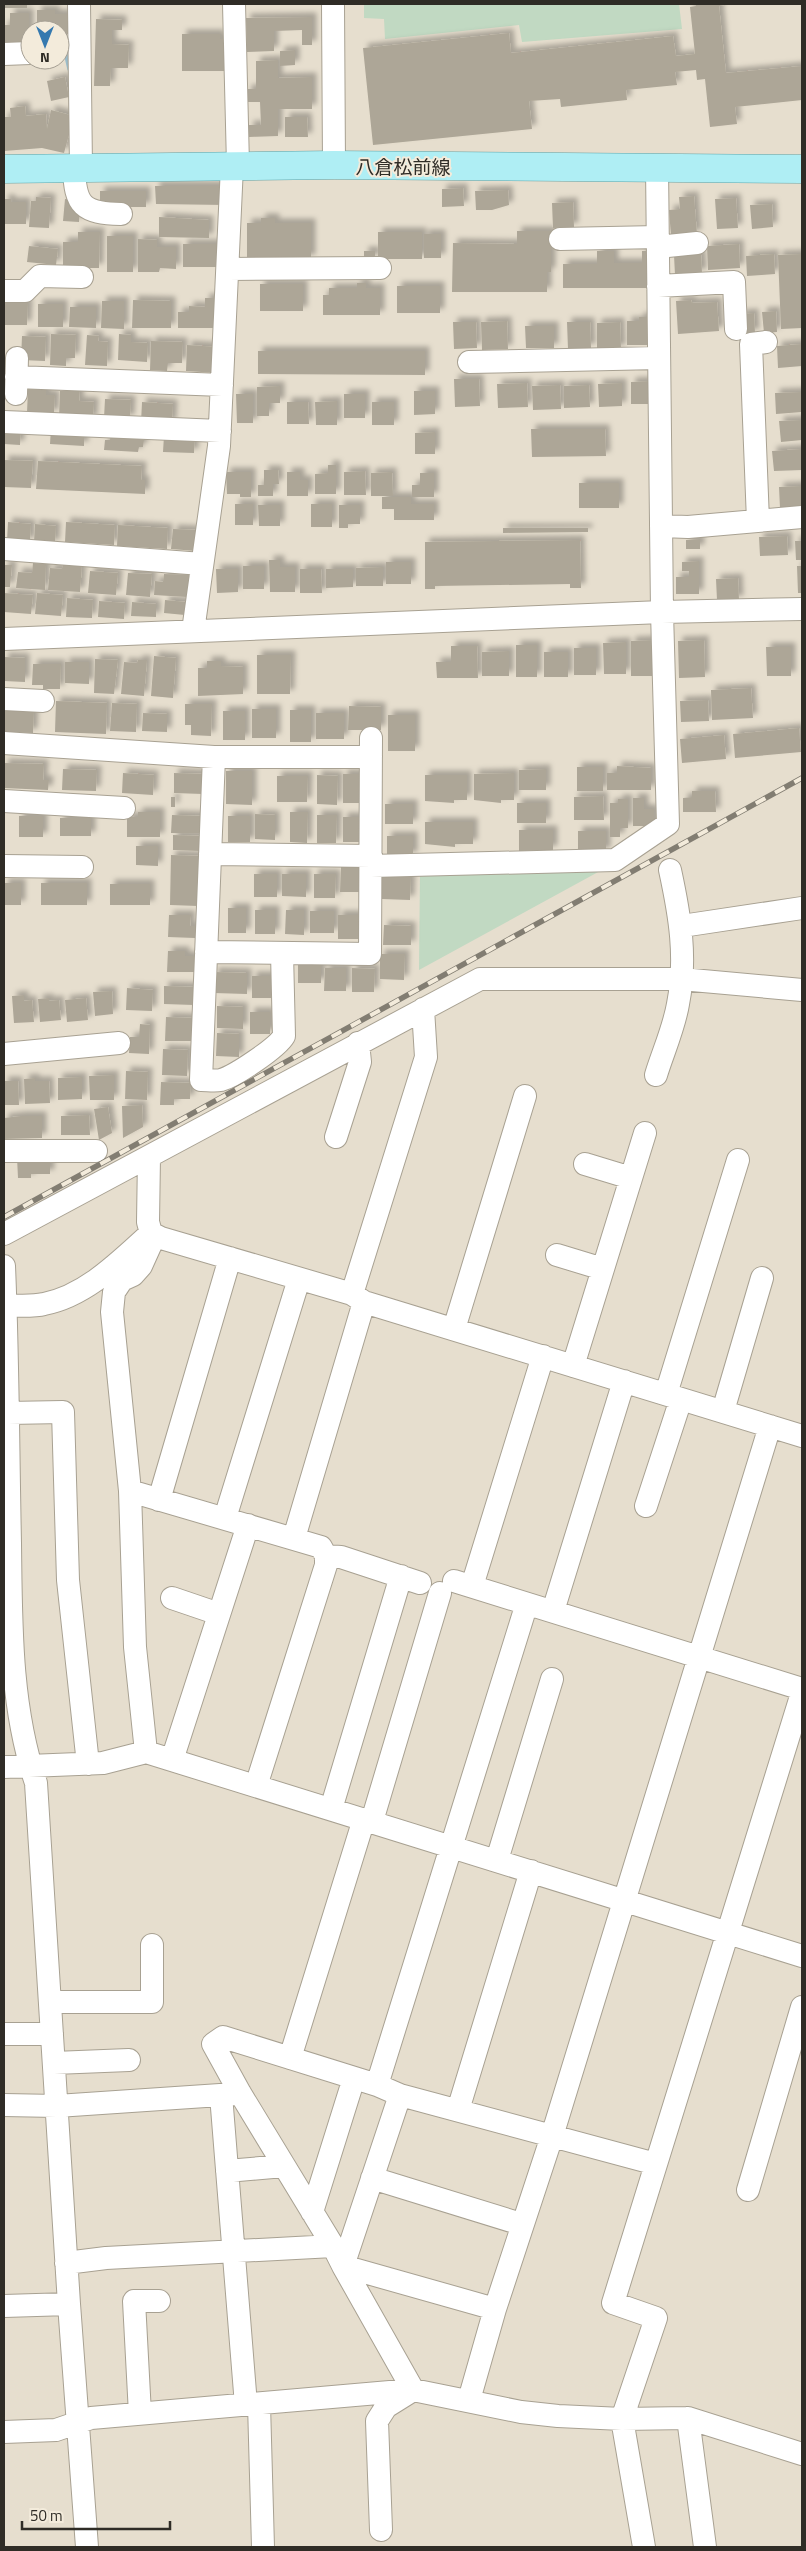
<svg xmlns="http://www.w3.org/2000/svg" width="806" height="2551" font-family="'Titillium Web','Noto Sans JP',sans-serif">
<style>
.green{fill:#c1d9c2}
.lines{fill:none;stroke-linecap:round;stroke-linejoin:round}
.stream{stroke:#99bccb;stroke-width:5.5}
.building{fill:#ada697;filter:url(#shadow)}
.minor-casing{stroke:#a8a192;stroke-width:24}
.major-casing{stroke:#60a3a7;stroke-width:29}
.minor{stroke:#fff;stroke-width:22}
.major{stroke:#afeef4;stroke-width:28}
.rail-casing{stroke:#827d72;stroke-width:5.5}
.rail{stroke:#f3ebdb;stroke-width:4;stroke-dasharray:11;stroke-linecap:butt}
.labels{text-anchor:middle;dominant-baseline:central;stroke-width:4;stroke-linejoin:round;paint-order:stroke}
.street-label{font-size:19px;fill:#2f2c26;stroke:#f3ebdb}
</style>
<defs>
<filter id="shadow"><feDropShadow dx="4.5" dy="-4.5" stdDeviation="2.5" flood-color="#0004"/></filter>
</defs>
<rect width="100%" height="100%" fill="#e6dece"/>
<path class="green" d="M364 4H679L682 29 522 42 519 25 385 39 384 19 364 18Z
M611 865 419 970 420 870Z"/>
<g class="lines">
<path class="stream" d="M60 56H67L70 69"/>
</g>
<path class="building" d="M4 4H27V8H4Z
M696 4H728L719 6 726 73 802 66V100L735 107 737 124 710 127 705 79 697 80 696 70 675 72 677 85 626 90 627 100 561 107 560 99 529 101 532 129 373 145 363 48 509 33 511 53 673 36 676 56 695 54 690 7 696 6Z
M37 10H55V14H74V34H60V30H37Z
M10 13H29V46H4V25H10Z
M312 17V45H302V30L274 31V51L247 52 246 18Z
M96 19 122 20V30H112V44L129 45 128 68H111L110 86H94Z
M182 34H220V39H227L228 71H182Z
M295 50V65L280 66V51Z
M278 60V78L312 77V109H278V136L249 137V125H261L260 102H247V89H256V61Z
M65 77 69 97 51 101 47 81Z
M25 106 26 116 46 114 47 129 51 110 74 116 64 153 42 148 4 151V117H11L10 108Z
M285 117H307L308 137H285Z
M155 186H226V205L156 204Z
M463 188 464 206 442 207V189Z
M508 190 509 205 492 210H476L475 191Z
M100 191H146V207H116L100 202Z
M694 196 697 234 671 236 669 210 680 209 679 197Z
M36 197 51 198 49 228 29 227 31 201H36Z
M736 198 738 228 717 229 715 199Z
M4 199H11V202H26V224H4Z
M65 199 77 200 80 206 79 222 63 221Z
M573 202 574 227 553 228 552 203Z
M772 204 773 227 752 229 750 205Z
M159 217 209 220V238L159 237Z
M261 218H275V223H311V259H247V223H261Z
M517 231H551V272H547V292H452L453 243 517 244Z
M78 232H100L99 268H63V242H78Z
M378 232H422V259H378Z
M424 234H441V258H424Z
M107 236H133V272H107Z
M138 239 157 240V247H176V269L160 268 159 272H138Z
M183 244H221V267H183Z
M739 244 740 268 708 270 707 246Z
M29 246 58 249 56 265 27 262Z
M364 251H375V259H364Z
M597 251H614V263H642V251H650V288H563V264H597Z
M701 254 702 273 675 275 674 255Z
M774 254 775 274 747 276 746 256Z
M802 254V328L781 329 778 255Z
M357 283H366V288H380V315H323V295H329V288H357Z
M260 284H303V311H260Z
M397 286H440V313H397Z
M205 298H219L218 328H178V312H189V306L205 307Z
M133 300 171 301V328H132Z
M691 300 692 303 717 302 719 331 678 334 676 301Z
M102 301H124V329L101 328Z
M4 303H28L27 325H4Z
M38 304H63V327H38Z
M70 307H96V328L69 327Z
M776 311 777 332 764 333 762 312Z
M754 313 755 333 742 334 740 314Z
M639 317H650V345H627V321H639Z
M507 321 508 349 482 350 481 322Z
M453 322H476L477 348 454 349Z
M567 322H590L591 348 568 349Z
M620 322 621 349 597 350V323Z
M525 326H554V348H526Z
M51 334 76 335 75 358H66V366L50 365Z
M119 334 131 335V342L148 343 147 362 118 360Z
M87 335 99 336 98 341 108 342 107 366 85 365Z
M22 336 46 337 45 361 21 360Z
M151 341 183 342 182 363H168L167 371 150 370Z
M802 344V366L778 368 777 346Z
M187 345 218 347 217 373 186 371Z
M258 351H425V375L258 374Z
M454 379H479L480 406 455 407Z
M651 381 652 404H631V382Z
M527 383 528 407 498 408 497 384Z
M622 383V406L599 407 598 384Z
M560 385 561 409 533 410 532 386Z
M589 385 590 407 564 408V386Z
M280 386V403H269V416H257V387Z
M68 388H80L79 401 94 402 93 420 59 418 60 391H68Z
M28 389 46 390V395H55L54 414 27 413Z
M414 391H435V414L414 415Z
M802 392V412L776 414 775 393Z
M236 394H253V423H237Z
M344 394H365V418H344Z
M105 399 131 400 130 419 104 418Z
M337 401V425H316L315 402Z
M142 402 173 404 172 424 141 423Z
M287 402H308L309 424H287Z
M372 402H394V425H372Z
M802 420V440L781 442 779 421Z
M4 428 21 429 20 445 4 444Z
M51 428 84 436V446L50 444Z
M531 429H605L606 456 532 457Z
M111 432 139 433V439L144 440 143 447H139L138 452 104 450 105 440H110Z
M435 432V454H415V433Z
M164 436 195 437 194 453 163 452Z
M802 449V470L774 471 772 451Z
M4 460 33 461 31 488 4 487Z
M38 461 142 466 141 480H145V494L36 489Z
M328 465H336V494H315V474L328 473Z
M264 470H278L279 484H273V496H258V485H264Z
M365 471 366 495H344V472Z
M226 472H251V497H240V494H227Z
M287 472H300V480H308V496H287Z
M392 472 393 496H371V473Z
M420 473H434V497H412V485H420Z
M579 483H619V508H579Z
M802 486V506L780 508 779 487Z
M382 497H411V504H434V520H394V509H382Z
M235 504H253V525H235Z
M311 504H332V527H311Z
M258 505H280V526H259Z
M339 505H360V524H348V528H339Z
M8 522 31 524 30 542 7 541Z
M66 522 115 525 114 545 65 542Z
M35 524 56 526 55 544 34 542Z
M118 525 168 528 167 549 117 546Z
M503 528H588V532L503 533Z
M173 529 197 530 196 551 171 549Z
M787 536 788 555 760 556 759 537Z
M700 539V549H686V540Z
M580 540 581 588H570V584L435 586V589H425V542Z
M795 541H802V560H796Z
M269 560H280V567H295V592H270Z
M699 561V594H676V577H689V571H682V562Z
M386 562H411V584H386Z
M33 563 46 564 45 590 16 588 18 572 32 573Z
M63 563 82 564 80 592 48 590 50 568 62 569Z
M4 565H12L10 587H4Z
M243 566H264V589H243Z
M797 566H802V593H798Z
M383 567V586H356V568Z
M216 569H238V592L217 593Z
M300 569H321L322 593H300Z
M326 569H353V587L326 588Z
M90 571 118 573 116 595 88 593Z
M128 573 152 574 150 597 126 595Z
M164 574 189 575 187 597 154 595 155 581 163 582Z
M738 578 739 600H717L716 579Z
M4 593 33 595 31 614 4 612Z
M37 593 63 595 61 616 35 614Z
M67 598 93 600 92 618 66 617Z
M165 600 186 602 185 615 164 613Z
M99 601 125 603 124 619 98 617Z
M132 602 156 604V617L131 616Z
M654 640V676H631V641Z
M704 640 705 677 679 678 678 641Z
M626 642V674H604L603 643Z
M516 645H537V677H516Z
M451 646H477L478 678H437L436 662H451Z
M766 647H791V676H767Z
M574 648H596V675H574Z
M509 651V676H482V652Z
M544 652H568V677H544Z
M257 655H291L290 694H257Z
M154 656 176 658 173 698 151 696Z
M4 657 25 658V682L4 681Z
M95 659 118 660 114 694 94 693Z
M138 660H147L144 696 121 694 124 662 137 663Z
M207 661H221V666L243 667V694L198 696V668H207Z
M65 662H89V684L65 683Z
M33 664H61L60 689H43V685H32Z
M751 688 753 718 712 720 711 690Z
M708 700 709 721 681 722 680 701Z
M56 701 107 703 106 734 55 732Z
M112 703 137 704 136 732 110 731Z
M185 704H212L211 736 191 735V725H185Z
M349 706 381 707V730H348Z
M252 709H276V738H252Z
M4 710 34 711 33 733 4 732Z
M290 710H311V742H290Z
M223 711H245V740H223Z
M143 713 167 714V732L142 731Z
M316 713H344V739H316Z
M388 715H415V751H388Z
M799 728 801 752 735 758 733 734Z
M724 735 726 759 682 763 680 739Z
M4 763 44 764 43 780H49L48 790 4 788Z
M617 766 651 768V790H607V773H617Z
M577 767H603V791H577Z
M63 769 97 770 96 791 62 790Z
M546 769V790H519V770Z
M226 771H252V805L226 804Z
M123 773 154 775 153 795 122 793Z
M174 773 203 774V794L174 793Z
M514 773V800H501V803L474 800V774Z
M343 774H363V803H343Z
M317 775 338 776 337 805 317 804Z
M425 775H467V800H454V803L425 801Z
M277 776H308L307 802H277Z
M692 791H715L716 812H683V798L692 797Z
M603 796 604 820H574V797Z
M171 797H175V807H171Z
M633 798H644V809H654V832H644V826H633Z
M618 799H628V828H620V837H610V803H618Z
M517 803H546V823H517Z
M385 804H413V824H385Z
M138 812H160V837H127V817H138Z
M290 812H308L307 843 290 842Z
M255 814 275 815V840L255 839Z
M172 815 202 816V833H171Z
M317 815H337L336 843H317Z
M19 816H43V837H19Z
M228 816H250V842H228Z
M343 817H363L362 842H343Z
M60 818H91V836H60Z
M425 822H473V844H455V847L425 844Z
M519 830H553V850L519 851Z
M578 831H606V852H578Z
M173 835 202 836 201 851 173 850Z
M387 836H413V856H387Z
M136 846H158V866L136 865Z
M171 855 200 856 198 906 170 905Z
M341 867H361V892H340Z
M254 874H277V897H254Z
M282 874H306V897L282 896Z
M314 874H336L335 898H314Z
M382 876H411L410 900 382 899Z
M4 883H21V905H4Z
M41 883H87V905H41Z
M110 884H150V905H110Z
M228 908H246V933H228Z
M255 910H275V934H255Z
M286 910H304V935L285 934Z
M310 911H334V933H310Z
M169 915H191L190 926H195V938L168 937Z
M338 915H363V939H338Z
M384 925 411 926V945H383Z
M168 951H185V956H197L196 972H167Z
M380 954H405L404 980 380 979Z
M298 958H321V983H298Z
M325 968H346V991H324Z
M352 968 375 969 374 992H352Z
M214 972 247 973V994L214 993Z
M252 976H271V998H252Z
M164 986 194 987V1005L164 1004Z
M127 988 153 990 152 1011 126 1010Z
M112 991 113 1014 95 1016 93 992Z
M24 995V1001L32 1000 34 1022 14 1023 12 996Z
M49 998V1001L59 1000 61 1020 40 1022 38 999Z
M86 998 88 1020 67 1022 65 1000Z
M217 1006 243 1007V1029L217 1028Z
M250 1012H270V1034H250Z
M166 1017 192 1018V1041H165Z
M140 1024 150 1025 149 1054 129 1053 130 1037H139Z
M217 1033 239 1034V1057L216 1056Z
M163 1049 188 1050 187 1076 162 1075Z
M126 1071 148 1072 147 1100 125 1099Z
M114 1075V1100H90L89 1076Z
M82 1077V1099L58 1100V1078Z
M35 1078V1081H49L50 1103 25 1104 24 1079Z
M4 1081H18L19 1105H4Z
M161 1082 191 1083 190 1099H174V1105H160Z
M142 1105 143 1127 123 1138 122 1106Z
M108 1107 112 1133 99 1140 94 1109Z
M89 1115 90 1135H61V1116Z
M21 1116H42V1138L4 1139V1118Z
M50 1156V1174H31V1178H18L17 1157Z"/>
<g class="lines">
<g class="minor-casing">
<path id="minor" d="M79 4 81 168
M234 4 238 165
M333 4 334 165
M4 54 30 53
M74 168C75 206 83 213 121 214
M560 239 658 237
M658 247 697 243
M228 269 380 268
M658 286 734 282 736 329
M4 291H25L40 276 82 277
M469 362 659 358
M16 377 222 385
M16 394 17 358
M4 422 220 431
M758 521 751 344 766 342
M661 526 688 527 802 517
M4 549 202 564
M193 631 219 446 232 166
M4 639 662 612 802 609
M4 699 43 701
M4 743 214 757H371
M214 757 201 1080C207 1080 215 1081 221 1080 235 1076 277 1048 284 1036L282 953
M4 801 124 808
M210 854 371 856
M4 866 82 867
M371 866 615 860 668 824 662 612 657 167
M682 926 802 908
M206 952 370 954 371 738
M4 1054 119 1043
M656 1075C663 1052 674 1028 678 1004 687 958 680 916 670 870
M336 1137 360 1062 358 1043
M4 1151H96
M149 1157 148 1222 151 1233 161 1238 352 1294 364 1302 802 1436
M585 1164 631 1178
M4 1234 480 979H681L802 990
M557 1255 603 1269
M4 1266C8 1358 8 1451 10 1543 11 1623 10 1706 36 1783L69 2304 87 2547
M352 1294 426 1057 423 1009
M6 1306C18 1305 32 1307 44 1304 86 1296 120 1261 151 1233
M454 1329 525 1096
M573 1366 645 1133
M666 1394 738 1160
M723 1411 762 1278
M8 1413 63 1412 68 1580 88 1764
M130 1491 321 1547 326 1556V1565L256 1786
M159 1500 230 1258
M646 1506 681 1399
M225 1518 299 1279
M294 1538 364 1302
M326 1556 341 1557 420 1583
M454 1581 802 1689
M472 1586 543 1356
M172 1598 219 1614
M553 1611 624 1381
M523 1616 377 2085 400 2095 343 2266 413 2390 521 2412 558 2416 622 2419 688 2418 802 2454
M146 1752 135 1647 130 1491 112 1312 114 1292 122 1280 133 1275 141 1266 155 1235
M172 1760 248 1525
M4 1767 103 1763 146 1752 802 1956
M331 1809 401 1576
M372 1821 440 1593
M497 1860 552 1679
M50 2002H152V1945
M4 2034H52
M290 2058 364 1819
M54 2063 129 2060
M377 2085 223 2037 213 2044 240 2093 333 2246 343 2266 495 2309
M221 2095 246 2405
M400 2095 656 2164
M4 2105 57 2106 235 2094
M458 2110 531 1871
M227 2171 284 2166
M372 2178 521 2224
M748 2190 802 2007
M312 2212 354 2078
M66 2263 106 2258 333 2246
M4 2306 69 2304
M469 2400 495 2309 552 2136 770 1426
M259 2404 263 2547
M140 2414 134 2301H159
M688 2418 705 2547
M4 2432 56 2430 91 2418 413 2390
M381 2530 377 2421 386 2407 410 2392
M644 2547 622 2419 656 2318 613 2303 802 1693"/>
</g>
<g class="major-casing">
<path id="major" d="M4 169 334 165 802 169"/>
</g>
<use href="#minor" class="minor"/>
<use href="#major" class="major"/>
<g class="rail-casing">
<path id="rail" d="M4 1217 802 778"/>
</g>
<use href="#rail" class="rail"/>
</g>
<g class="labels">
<g class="street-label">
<text x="403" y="166">八倉松前線</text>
</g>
</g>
<rect width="806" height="2551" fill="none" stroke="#2f2c26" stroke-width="10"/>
<g transform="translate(45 45) rotate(180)"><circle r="24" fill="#f3ebdb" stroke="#a59f93"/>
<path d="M0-4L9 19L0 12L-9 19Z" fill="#3579af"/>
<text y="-8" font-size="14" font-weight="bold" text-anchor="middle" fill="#2f2c26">N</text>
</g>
<path d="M22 2521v8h148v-8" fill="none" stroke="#2f2c26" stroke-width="2.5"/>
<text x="30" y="2521" font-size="15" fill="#2f2c26" stroke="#f3ebdb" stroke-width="4" paint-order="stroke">50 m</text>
</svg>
